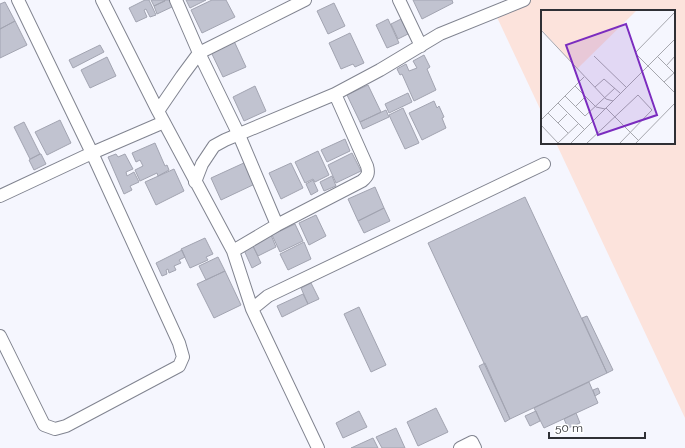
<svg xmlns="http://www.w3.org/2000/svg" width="685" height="448" font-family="Raleway,sans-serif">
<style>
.green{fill:#fce3dc}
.building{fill:#c1c3d0;stroke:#a2a4b1}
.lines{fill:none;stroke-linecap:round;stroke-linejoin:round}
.minor-casing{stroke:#818490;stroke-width:14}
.minor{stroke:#fff;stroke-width:12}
.inset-road{fill:none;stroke:#a6a7ae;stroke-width:1}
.view{fill:#7b2cbf;fill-opacity:0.15;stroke:#7b2cbf;stroke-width:2}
.inset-edge{fill:none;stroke:#2f3035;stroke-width:2}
</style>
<rect width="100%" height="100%" fill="#f5f6fe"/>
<path class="green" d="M525 0H685V418L556 143H674V11H542V113L495 13Z"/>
<path class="building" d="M145 0H149L156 15 150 17 146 9 144 10 147 17 136 22 129 8Z
M151 0H164L165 1 154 6Z
M166 0H171L174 6 157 14 154 6Z
M186 0H206L190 8Z
M212 0H226L235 17 202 33 191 10Z
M413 0H452L453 3 422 19Z
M5 2 15 21 0 29V4Z
M334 3 345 26 328 34 317 11Z
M388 19 399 43 387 48 376 25Z
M401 19 408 34 398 39 391 24Z
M15 21 27 45 0 58V29Z
M350 33 364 63 355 67 353 64 341 69 329 43Z
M234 41 246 67 223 77 211 52Z
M100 45 104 52 73 68 69 60Z
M424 55 430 67 427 69 436 90 414 101 402 74 400 75 397 69 406 64 409 71 417 68 413 61Z
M107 57 116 76 90 88 81 70Z
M368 85 381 112 360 122 347 95Z
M255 86 266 111 244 121 233 97Z
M408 93 412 102 389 113 385 104Z
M434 101 437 108 439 106 444 117 442 118 446 128 422 140 409 113Z
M403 108 419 143 405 149 389 115Z
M386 110 389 117 363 129 360 122Z
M60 120 71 143 47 155 35 132Z
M24 122 40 154 30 159 14 127Z
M345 139 350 151 327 162 321 150Z
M155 143 165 166 167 165 169 170 158 176 157 173 140 181 135 170 143 166 140 160 136 162 132 153Z
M318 151 329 175 315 182 313 179 305 183 295 162Z
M352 153 361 171 336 183 328 165Z
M40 154H41L46 164 34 170 29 160Z
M116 154 118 157 125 154 133 169 126 172 127 176 134 172 139 182 130 186 132 190 124 194 108 157Z
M246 162 257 183 221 200 211 178Z
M291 163 303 188 281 199 269 173Z
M174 169 184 191 156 205 145 182Z
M332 176 336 186 324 191 320 182Z
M313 180 318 191 311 195 306 184Z
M375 187 384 208 358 221 348 199Z
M525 197 607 373 510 419 428 243Z
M384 208 390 221 364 233 358 221Z
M316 215 326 236 309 245 299 223Z
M295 224 303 241 280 252 272 235Z
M271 235 276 247 258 256 252 244Z
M205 238 213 254 206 257 208 260 190 268 181 249Z
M304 242 311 259 288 270 280 254Z
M252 244 261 263 252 268 243 248Z
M182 250 185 257 179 260 181 263 174 266 176 270 169 273 168 269 166 270 167 274 162 276 156 263Z
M218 257 225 271 206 280 199 266Z
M225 271 241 305 214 318 197 284Z
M311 283 319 299 308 304 301 288Z
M303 294 308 304 282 317 277 306Z
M359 307 386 365 371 372 344 314Z
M587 316 613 370 607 373 582 318Z
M485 363 510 419 505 422 479 366Z
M589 382 598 403 544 428 534 408Z
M598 388 600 393 595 396 593 390Z
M436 408 448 432 418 446 407 422Z
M359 411 367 427 343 438 336 423Z
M536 411 540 421 530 426 525 416Z
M576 413 580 423 568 428 564 419Z
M396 428 405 448H382L376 437Z
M373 438 378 448H351Z"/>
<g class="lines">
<g class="minor-casing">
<path id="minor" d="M102 0 158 111 233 251 252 309 318 448
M176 0 199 53 239 135 277 225
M399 0 421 46
M158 111 182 76 199 53 305 0
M195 182 202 164 214 146 225 140 335 94 380 70 440 34 524 0
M0 196 92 153 164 122
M233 251 277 225 362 181C368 176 369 173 367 166L335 94
M252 309 268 296 544 164
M0 336 44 425 55 429 66 426 179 366 183 357 179 343 92 153 18 0
M460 448 472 442 475 448"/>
</g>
<use href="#minor" class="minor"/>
</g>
<g transform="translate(541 10)">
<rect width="134" height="134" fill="#f5f6fe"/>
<path d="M0 0H96L36 59 0 19Z" fill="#fce3dc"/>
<path class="inset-road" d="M134 2 94 43 134 83M0 20 65 89 72 91M53 46 86 78M117 47 134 64M126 55 134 46M123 72 134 62M34 76 55 97 64 99M54 77 63 69 79 83M24 86 44 106 74 78M17 93 44 120M35 96 44 87M65 98 97 130M7 103 27 123M0 110 43 67M17 113 26 104M0 115 17 133M17 133 37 114M29 134 134 29M45 134 97 85 111 100 78 134M94 134 134 93"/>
<path class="view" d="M85 14 116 105 57 125 25 35Z"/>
<rect width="134" height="134" class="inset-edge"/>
</g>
<path d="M549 432v6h96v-6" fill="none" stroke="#2f3035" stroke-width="2"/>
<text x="555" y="432" font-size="12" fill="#2f3035" stroke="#ffffff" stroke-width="3" paint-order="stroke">50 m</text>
</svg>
